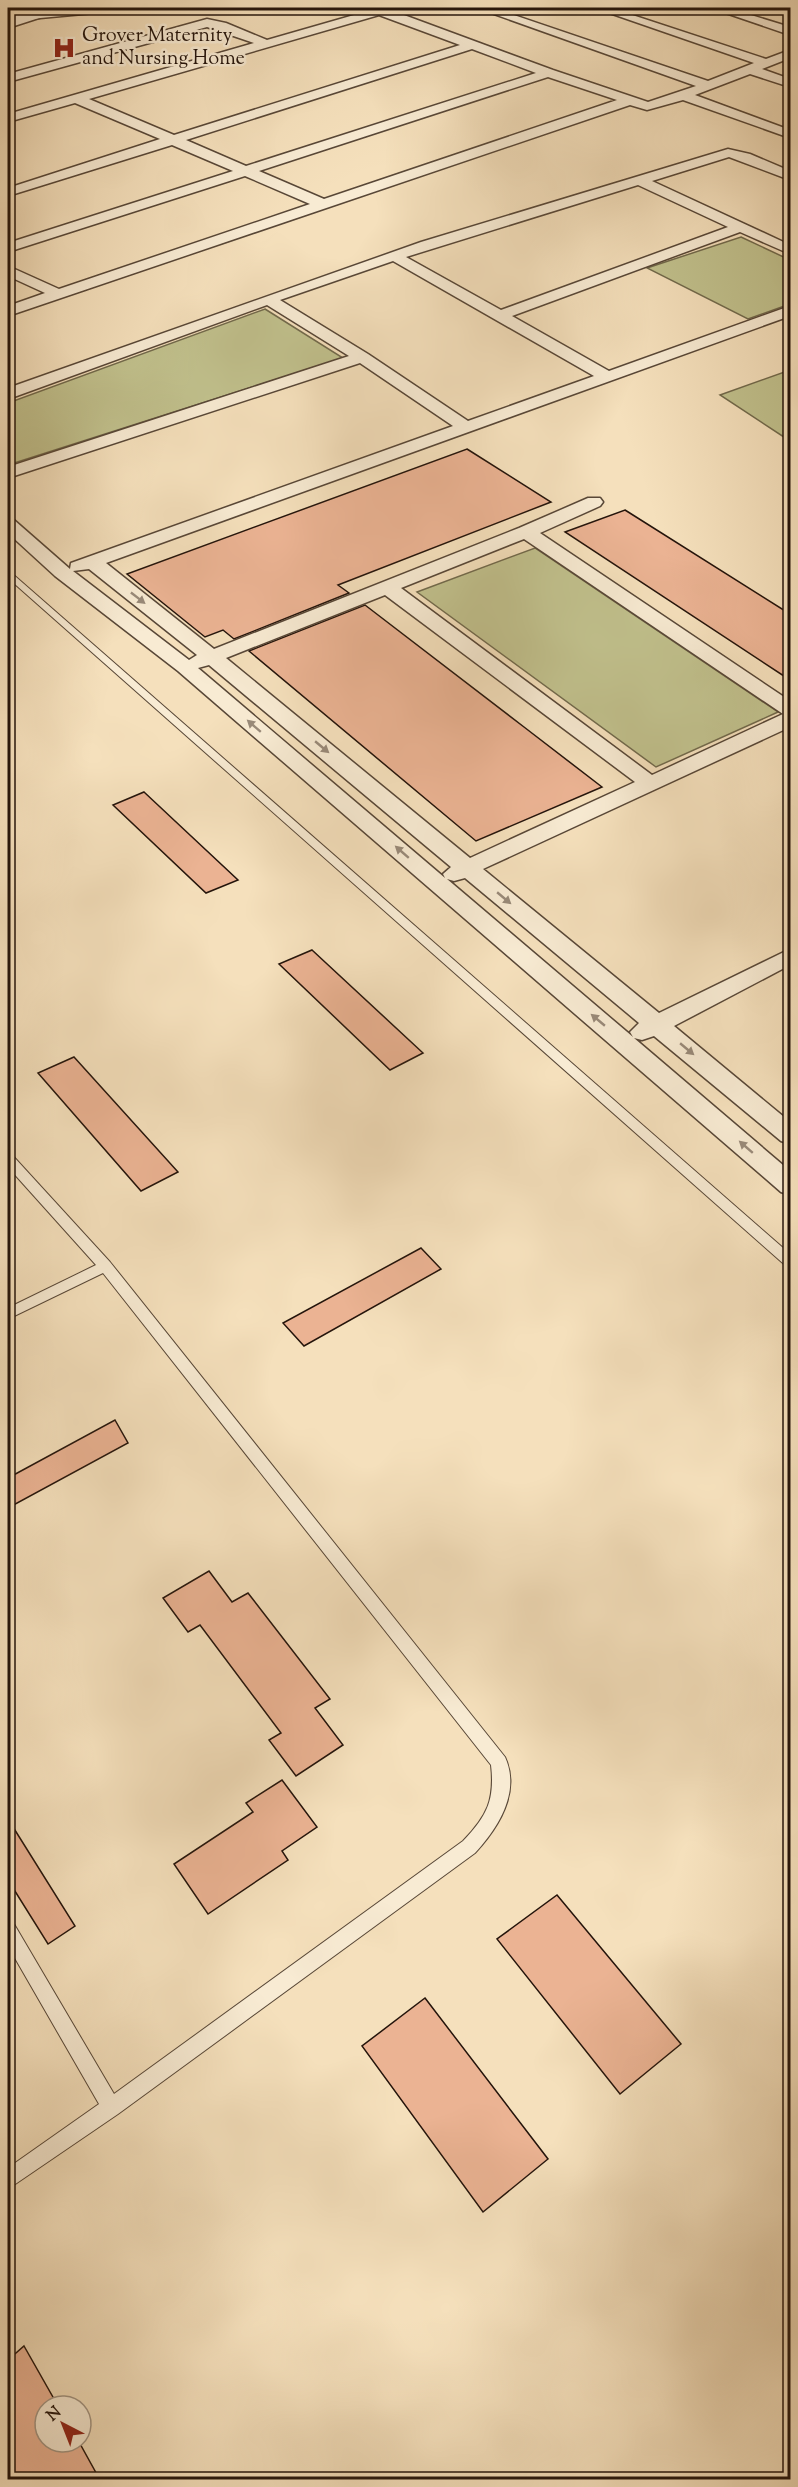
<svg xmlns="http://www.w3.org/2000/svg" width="798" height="2487" font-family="'Sorts Mill Goudy',serif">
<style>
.green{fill:#c1c18d;stroke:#726a4c;stroke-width:1.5}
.building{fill:#ebb393;stroke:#24140b;stroke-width:1.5}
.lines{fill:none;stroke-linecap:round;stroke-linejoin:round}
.service-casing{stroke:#584737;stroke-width:2}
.minor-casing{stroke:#584737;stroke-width:3}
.tertiary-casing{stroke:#584737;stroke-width:3}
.service{fill:#f8ebd3;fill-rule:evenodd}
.minor{fill:#f8ebd3;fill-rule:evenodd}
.tertiary{fill:#f8ebd3;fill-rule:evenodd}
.oneway{fill:#998a79}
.labels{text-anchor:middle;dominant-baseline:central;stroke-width:5;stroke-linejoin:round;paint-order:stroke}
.far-poi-label{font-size:20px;fill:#24140b;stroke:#f8ebd3;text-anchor:start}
</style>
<rect width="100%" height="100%" fill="#f5e0bc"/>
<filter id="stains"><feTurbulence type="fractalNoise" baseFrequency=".00333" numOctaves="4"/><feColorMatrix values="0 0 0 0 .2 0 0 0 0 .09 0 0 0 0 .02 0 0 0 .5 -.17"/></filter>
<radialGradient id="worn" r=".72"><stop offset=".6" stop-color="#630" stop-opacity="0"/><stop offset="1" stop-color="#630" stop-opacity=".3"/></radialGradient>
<path class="green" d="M741 237 790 260V304L748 319 647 268Z
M265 309 343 358 8 465V403Z
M790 370V441L720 395Z
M535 548 778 712 656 767 417 592Z"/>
<path class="building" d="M467 449 551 502 338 585 349 593 234 639 223 630 205 637 127 574Z
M625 510 790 614V680L565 532Z
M365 605 524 727 602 787 476 841 249 651Z
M144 792 238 880 206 893 113 805Z
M312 950 423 1053 390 1070 279 964Z
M74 1057 178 1172 141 1191 38 1073Z
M421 1248 441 1269 304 1346 283 1323Z
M115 1420 128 1443 8 1508V1478Z
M209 1571 232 1602 248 1593 330 1699 315 1708 343 1745 296 1776 269 1740 281 1733 200 1625 188 1632 163 1598Z
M282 1780 317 1827 282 1851 288 1860 208 1914 174 1864 253 1812 246 1803Z
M8 1819 75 1926 48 1944 8 1880Z
M557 1895 681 2044 620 2094 497 1939Z
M425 1998 548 2159 483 2212 362 2046Z
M24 2346 58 2406H45V2442H79L100 2480H17L8 2461V2360Z"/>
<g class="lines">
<g class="service-casing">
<path id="service" d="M8 570 790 1254V1266L785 1265 8 578Z
M8 1154 13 1156 110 1262 505 1757C521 1792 498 1828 475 1853L118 2114 8 2189V2168L99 2104 8 1946V1922L14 1924 114 2094 463 1841C487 1816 495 1800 491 1765L103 1273 8 1319V1308L96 1265 8 1167Z"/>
</g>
<g class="minor-casing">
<path id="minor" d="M365 8H385L553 70 648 102 696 86 477 8H493L708 81 754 63 595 8H611L766 59 790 50V58L762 69 790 79V87L750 74 695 95 790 130V138L683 100 647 110 630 105 8 316V306L45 293 8 276V266L59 289 310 204 245 176 8 252V243L233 171 172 145 8 196V188L160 139 75 103 8 122V114L254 43 207 27 8 82V74L207 19 226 23 267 40 368 11ZM379 15 460 45 174 135 89 99ZM472 49 536 73 246 166 186 140ZM548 77 617 100 324 199 259 171Z
M711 8H728L790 27V35Z
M38 10 42 11V17L8 28V20Z
M728 149 750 154 790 171V180L729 157 652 181 790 245V254L740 232 512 316 609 371 790 306V316L106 563 214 649 519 528 588 498H600L603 502 600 506 540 533 790 701V727L483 869 659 1013 790 949V965L674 1026 790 1122V1144L781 1141 654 1036 642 1040 634 1038 790 1171V1195L781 1192 178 671 55 576 8 533V519L14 520 70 569 71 563 453 426 360 363 8 478V467L349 356 267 305 14 397 8 398V388L421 242ZM638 185 728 227 501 310 406 257ZM393 261 594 376 468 421 368 354 280 300ZM524 539 783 714 652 775 401 588ZM89 569 197 655 189 660 73 571ZM385 595 635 782 470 858 226 658ZM209 665 451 867 443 874 445 878 198 668ZM465 878 639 1023 630 1032 633 1037 447 879 454 881Z"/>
</g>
<g class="tertiary-casing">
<path id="tertiary" d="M63 8H112L105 12 8 21V13Z"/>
</g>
<use href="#service" class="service"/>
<use href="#minor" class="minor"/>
<use href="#tertiary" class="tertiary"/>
</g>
<defs><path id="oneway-solid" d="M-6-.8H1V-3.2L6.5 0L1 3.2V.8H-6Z" transform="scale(1.5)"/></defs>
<g class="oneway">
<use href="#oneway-solid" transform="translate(138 598) rotate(38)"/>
<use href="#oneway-solid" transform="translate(254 726) rotate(-139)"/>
<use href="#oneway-solid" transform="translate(322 747) rotate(40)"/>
<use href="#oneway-solid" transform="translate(402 852) rotate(-139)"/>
<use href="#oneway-solid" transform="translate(504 898) rotate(40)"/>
<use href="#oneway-solid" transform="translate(598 1020) rotate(-140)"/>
<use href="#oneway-solid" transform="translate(687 1049) rotate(40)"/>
<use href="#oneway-solid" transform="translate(746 1147) rotate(-139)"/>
</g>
<defs>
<g id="hospital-bare" transform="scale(1.8)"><path d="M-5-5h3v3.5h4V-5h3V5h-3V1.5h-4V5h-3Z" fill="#8f2418" stroke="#f8ebd3" stroke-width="2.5" paint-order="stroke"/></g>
</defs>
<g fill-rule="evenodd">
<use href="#hospital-bare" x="64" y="48"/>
</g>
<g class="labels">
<g class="far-poi-label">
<text x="82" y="36">Grover Maternity<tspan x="82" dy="23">and Nursing Home</tspan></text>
</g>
</g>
<rect width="798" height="2487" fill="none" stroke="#f5e0bc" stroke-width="30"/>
<rect x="9" y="9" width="780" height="2469" fill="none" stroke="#24140b" stroke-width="3"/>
<rect x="15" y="15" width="768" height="2457" fill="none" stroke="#24140b" stroke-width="1.5"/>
<g transform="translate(63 2424) rotate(318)"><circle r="28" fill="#f8ebd3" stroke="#a39583" stroke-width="1.5"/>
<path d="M0-4.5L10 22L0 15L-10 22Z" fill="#8f2418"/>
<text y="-9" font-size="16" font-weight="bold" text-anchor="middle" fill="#24140b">N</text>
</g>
<rect width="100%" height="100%" filter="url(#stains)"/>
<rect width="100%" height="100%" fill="url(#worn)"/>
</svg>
